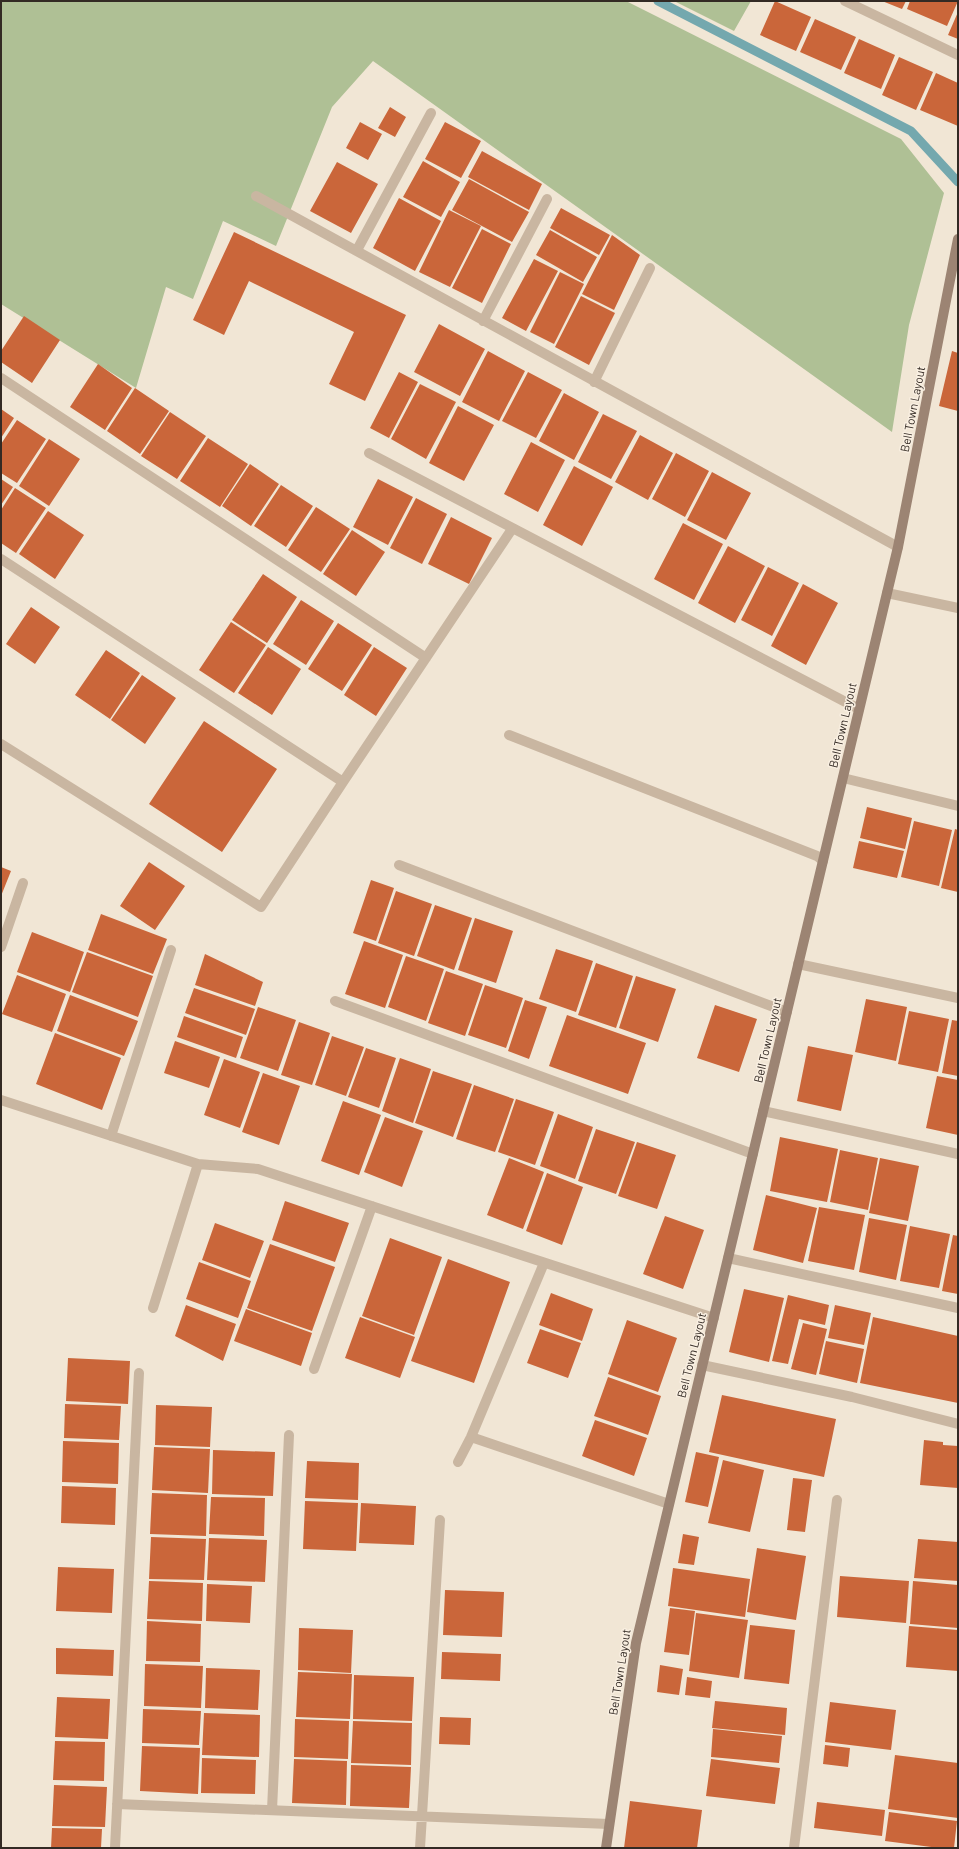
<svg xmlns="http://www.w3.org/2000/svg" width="959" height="1849" font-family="Barlow,sans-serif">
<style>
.green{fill:#afc095}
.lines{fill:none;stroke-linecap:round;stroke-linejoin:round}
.stream{stroke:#74a8ae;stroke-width:9}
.building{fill:#ca663a}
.lane{stroke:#c9b6a1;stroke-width:10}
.street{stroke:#c9b6a1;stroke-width:10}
.secondary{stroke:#9c8473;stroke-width:10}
.labels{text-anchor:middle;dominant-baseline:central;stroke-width:3;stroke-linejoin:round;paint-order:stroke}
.street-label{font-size:12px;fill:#332a24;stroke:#f9efe1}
</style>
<rect width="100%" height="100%" fill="#f1e6d5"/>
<path class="green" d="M1 1H626L901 139 944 193 909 325 892 432 373 61 332 107 276 246 223 221 193 299 166 287 136 388 1 304Z
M674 1H751L734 31Z"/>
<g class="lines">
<path class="stream" d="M658 1 911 131 958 182"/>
</g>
<path class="building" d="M775 1 811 17 796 51 760 35Z
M882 1H906L902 9Z
M910 1H958L947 26 907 9Z
M958 12V39L948 35Z
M815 19 856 37 841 70 800 52Z
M859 39 895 55 881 89 844 73Z
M899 57 933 72 916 110 882 95Z
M936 73 958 83V126L920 110Z
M390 107 406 117 395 137 378 128Z
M360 122 382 134 368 160 346 148Z
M445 122 481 141 461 178 425 159Z
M482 151 542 184 529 210 468 177Z
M423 161 460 182 441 217 403 197Z
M337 162 378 184 351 233 310 211Z
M469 179 529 212 512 242 452 210Z
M399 198 441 221 415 271 373 248Z
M561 208 610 235 599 255 550 228Z
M449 210 481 226 450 287 419 272Z
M482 229 511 244 482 303 452 288Z
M550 230 597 257 583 282 536 255Z
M234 232 406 315 365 401 329 384 354 332 249 281 224 335 193 320Z
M612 235 640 255 614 310 582 294Z
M534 259 558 271 526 331 502 318Z
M560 272 584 284 554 344 530 332Z
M581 296 615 313 589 365 555 347Z
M24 316 60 340 32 383 1 362V351Z
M439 324 485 349 460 396 414 372Z
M488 351 525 371 499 421 462 402Z
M952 351 958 353V411L939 406Z
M98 364 132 388 105 430 70 407Z
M399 372 418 382 389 438 370 428Z
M528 372 562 390 536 438 502 421Z
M420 384 456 402 426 459 391 439Z
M135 388 169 411 140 454 107 431Z
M564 393 599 412 574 460 539 441Z
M458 406 494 425 464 481 429 463Z
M1 409 14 418 1 438Z
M170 412 206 436 177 479 141 456Z
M603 414 637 431 611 479 578 462Z
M17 420 46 439 17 483 1 473V444Z
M640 435 673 453 648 500 615 482Z
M208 438 248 464 220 507 180 481Z
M49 439 80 459 49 506 19 486Z
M531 442 565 460 538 512 504 494Z
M676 453 709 471 685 517 652 499Z
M250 464 279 484 251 526 222 506Z
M574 466 613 487 582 546 543 525Z
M712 472 751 493 726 540 687 520Z
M1 479 13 487 1 505Z
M378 479 413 497 388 545 353 527Z
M281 485 313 506 286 547 254 526Z
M15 488 46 508 16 553 1 543V510Z
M416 498 447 514 422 564 390 548Z
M316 507 350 529 321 572 288 550Z
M48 511 84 535 55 579 19 554Z
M451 517 492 538 469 584 428 564Z
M683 523 723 544 694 600 654 579Z
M352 530 385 552 356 596 323 574Z
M728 546 765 566 735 623 698 603Z
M768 567 799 583 772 636 741 620Z
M263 574 297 597 267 643 232 620Z
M803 584 838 603 806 665 771 646Z
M301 600 334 621 306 665 273 644Z
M31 607 60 627 35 664 6 644Z
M231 622 266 645 234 693 199 670Z
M338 623 372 645 342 691 308 669Z
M268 647 301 669 272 715 238 693Z
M374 647 407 668 376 716 344 695Z
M106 650 140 673 110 719 75 695Z
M142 675 176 698 145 744 111 720Z
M204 721 277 769 222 852 149 804Z
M867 807 912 818 905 849 860 838Z
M914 821 952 830 939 886 901 877Z
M955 829 958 830V892L941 888Z
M859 841 904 851 897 878 853 868Z
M149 862 185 886 155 930 120 906Z
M1 867 11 871 1 896Z
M371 880 394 888 376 941 353 933Z
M396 891 432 904 414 956 378 943Z
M435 905 472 918 454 970 417 956Z
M101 914 167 939 153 974 88 950Z
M475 918 513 931 496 983 458 970Z
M32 932 84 952 70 992 17 972Z
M364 941 403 955 385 1008 345 994Z
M556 949 593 961 576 1012 539 999Z
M87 952 153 976 138 1017 72 992Z
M205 954 263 982 255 1006 195 985Z
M406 956 444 969 426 1021 388 1007Z
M596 963 633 976 616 1028 578 1015Z
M446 971 483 984 465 1036 428 1023Z
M17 975 66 994 52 1032 2 1014Z
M636 976 676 989 658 1042 619 1028Z
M485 985 523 998 506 1048 468 1035Z
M194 988 255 1009 246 1035 185 1013Z
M70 995 138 1021 124 1056 57 1031Z
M866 999 907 1007 896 1061 855 1052Z
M525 1000 547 1007 529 1059 508 1051Z
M715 1005 757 1019 739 1072 697 1058Z
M258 1007 296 1020 278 1071 240 1058Z
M909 1011 949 1019 938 1072 898 1064Z
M567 1015 646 1043 628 1094 549 1066Z
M184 1016 243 1037 236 1058 177 1037Z
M952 1020 958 1021V1076L942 1073Z
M299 1022 330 1033 312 1085 281 1075Z
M55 1033 121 1058 102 1110 36 1084Z
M332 1036 364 1047 346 1096 315 1085Z
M175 1041 220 1057 209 1088 164 1073Z
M808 1046 853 1055 841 1111 797 1101Z
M366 1048 396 1058 379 1108 348 1097Z
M400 1058 431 1069 413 1123 382 1111Z
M224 1059 260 1072 240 1128 204 1115Z
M433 1071 472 1084 453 1137 415 1123Z
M263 1073 300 1086 279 1145 242 1132Z
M937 1076 958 1080V1135L926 1128Z
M474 1085 514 1099 495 1152 456 1139Z
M516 1099 554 1112 535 1165 498 1152Z
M343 1101 381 1115 359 1175 321 1161Z
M558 1114 593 1127 575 1179 540 1166Z
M385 1117 423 1131 402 1187 364 1172Z
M596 1129 635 1142 616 1194 578 1181Z
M780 1137 838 1149 827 1202 770 1191Z
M637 1142 676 1155 657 1209 618 1196Z
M840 1150 878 1158 868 1210 830 1202Z
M509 1158 544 1172 523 1229 487 1215Z
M880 1158 919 1166 908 1221 869 1213Z
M547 1173 583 1187 562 1245 526 1231Z
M766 1195 817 1208 803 1263 753 1250Z
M285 1201 349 1223 335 1262 272 1240Z
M819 1207 865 1215 854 1270 808 1261Z
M665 1216 704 1230 683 1289 643 1274Z
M869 1218 907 1225 896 1280 859 1272Z
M215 1223 264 1241 250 1278 202 1260Z
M910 1226 950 1234 939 1288 900 1281Z
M953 1235 958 1236V1294L942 1291Z
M390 1238 442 1257 414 1335 362 1316Z
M270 1244 335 1267 312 1331 247 1308Z
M448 1259 510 1282 474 1383 411 1361Z
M199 1262 251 1281 238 1318 186 1299Z
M744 1289 784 1298 769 1362 729 1352Z
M551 1293 593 1309 582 1341 539 1325Z
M788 1295 829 1305 825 1325 799 1319 788 1364 772 1361Z
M186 1305 236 1324 223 1361 175 1336Z
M835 1305 871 1313 864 1345 828 1338Z
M246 1309 312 1333 301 1366 234 1341Z
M360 1317 415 1337 400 1378 345 1358Z
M873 1317 958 1336V1403L860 1383Z
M627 1320 677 1338 658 1392 608 1374Z
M803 1323 827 1329 816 1375 791 1369Z
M540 1329 581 1343 568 1378 527 1363Z
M826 1341 864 1349 857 1383 819 1374Z
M68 1358 130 1361 128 1404 66 1401Z
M608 1377 661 1396 648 1435 594 1416Z
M722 1395 836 1419 824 1477 709 1452Z
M65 1404 121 1406 119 1440 64 1438Z
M156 1405 212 1407 210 1447 155 1445Z
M595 1420 647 1438 634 1476 582 1456Z
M924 1440 943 1442V1445L958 1446V1488L920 1485Z
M63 1441 119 1443 118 1484 62 1482Z
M154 1447 210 1449 208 1493 152 1490Z
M213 1450 275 1452 273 1496 212 1494Z
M696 1452 719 1457 708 1507 685 1502Z
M723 1460 764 1470 750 1532 708 1523Z
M307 1461 359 1463 358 1500 305 1498Z
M793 1478 812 1480 805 1532 787 1530Z
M62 1486 116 1488 115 1525 61 1523Z
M152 1493 207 1495 206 1536 150 1534Z
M211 1497 265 1498 264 1536 209 1534Z
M305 1501 358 1503 356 1551 303 1549Z
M361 1503 416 1506 414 1545 359 1543Z
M683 1534 699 1537 694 1565 678 1563Z
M151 1537 206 1539 204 1580 149 1579Z
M209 1538 267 1540 265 1582 207 1580Z
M918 1539 958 1542V1581L914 1578Z
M757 1548 806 1556 796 1620 747 1612Z
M58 1567 114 1569 112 1613 56 1611Z
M673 1568 750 1579 745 1617 668 1606Z
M840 1576 909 1581 906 1623 837 1617Z
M149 1581 203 1583 202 1621 147 1619Z
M913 1581 958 1585V1628L910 1624Z
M207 1584 252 1586 250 1623 206 1621Z
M445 1590 504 1592 502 1637 443 1635Z
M670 1608 695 1611 689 1655 664 1652Z
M696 1613 748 1620 739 1678 689 1671Z
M147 1621 201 1624 200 1662 146 1661Z
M750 1625 795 1630 789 1684 744 1679Z
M909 1626 958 1630V1671L906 1667Z
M299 1628 353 1630 351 1673 298 1670Z
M56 1648 114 1650 113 1676 56 1674Z
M442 1652 501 1654 500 1681 441 1679Z
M145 1664 203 1666 201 1708 144 1706Z
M660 1665 683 1669 679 1695 657 1692Z
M206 1668 260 1670 258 1710 205 1708Z
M298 1672 352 1674 350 1719 296 1717Z
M354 1675 414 1677 412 1721 353 1719Z
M687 1677 712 1681 710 1698 685 1695Z
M57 1697 110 1699 108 1739 55 1737Z
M715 1701 787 1708 785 1735 712 1728Z
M830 1702 896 1710 891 1750 825 1742Z
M143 1709 201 1711 199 1745 142 1743Z
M204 1713 260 1715 259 1757 202 1755Z
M440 1717 471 1718 470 1745 439 1744Z
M295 1719 349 1721 348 1759 294 1757Z
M353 1721 412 1723 411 1765 351 1763Z
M713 1729 782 1736 779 1763 711 1757Z
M55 1741 105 1742 104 1781 53 1780Z
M825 1745 850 1748 848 1767 823 1764Z
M142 1746 200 1748 198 1794 140 1791Z
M895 1755 958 1763V1818L888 1809Z
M202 1758 256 1760 255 1794 201 1793Z
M294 1759 347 1761 346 1805 292 1803Z
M711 1759 780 1768 775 1804 706 1796Z
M351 1765 411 1767 409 1808 350 1806Z
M54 1785 107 1787 105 1827 52 1826Z
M630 1801 702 1810 697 1848H624Z
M817 1802 885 1810 882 1836 814 1828Z
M889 1812 957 1821 954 1848H939L885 1841Z
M52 1828 102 1829 101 1848H51Z"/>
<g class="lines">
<path class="lane" d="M509 735 817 856 823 861"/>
<path class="street" d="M845 1 958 55
M256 196 898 547
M357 250 431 113
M483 321 547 199
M1 378 426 658
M594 382 650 268
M369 453 859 709
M1 559 343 782
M887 593 958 608
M1 744 261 907 343 782 512 529
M843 778 958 806
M399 865 787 1012
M1 947 23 883
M798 964 958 998
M335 1001 753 1154
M1 1100 198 1164 258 1169 714 1318
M763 1111 958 1154
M111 1136 171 950
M728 1258 958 1308
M153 1308 198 1164
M702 1365 852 1397 958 1424
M314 1369 372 1206
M471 1437 669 1504
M458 1462 471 1437 544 1263
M117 1804 609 1824
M272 1810 289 1435
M115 1848 139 1373
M420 1848 440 1520
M794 1848 837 1500"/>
<path class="secondary" d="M606 1848 636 1643 898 547 958 239"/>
</g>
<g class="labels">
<g class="street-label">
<text transform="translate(912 409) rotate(-79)">Bell Town Layout</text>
<text transform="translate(842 725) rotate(-77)">Bell Town Layout</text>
<text transform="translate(767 1040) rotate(-77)">Bell Town Layout</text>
<text transform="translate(691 1355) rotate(-76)">Bell Town Layout</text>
<text transform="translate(619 1672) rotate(-81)">Bell Town Layout</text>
</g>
</g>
<rect width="959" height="1849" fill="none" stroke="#332a24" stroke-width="4"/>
</svg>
